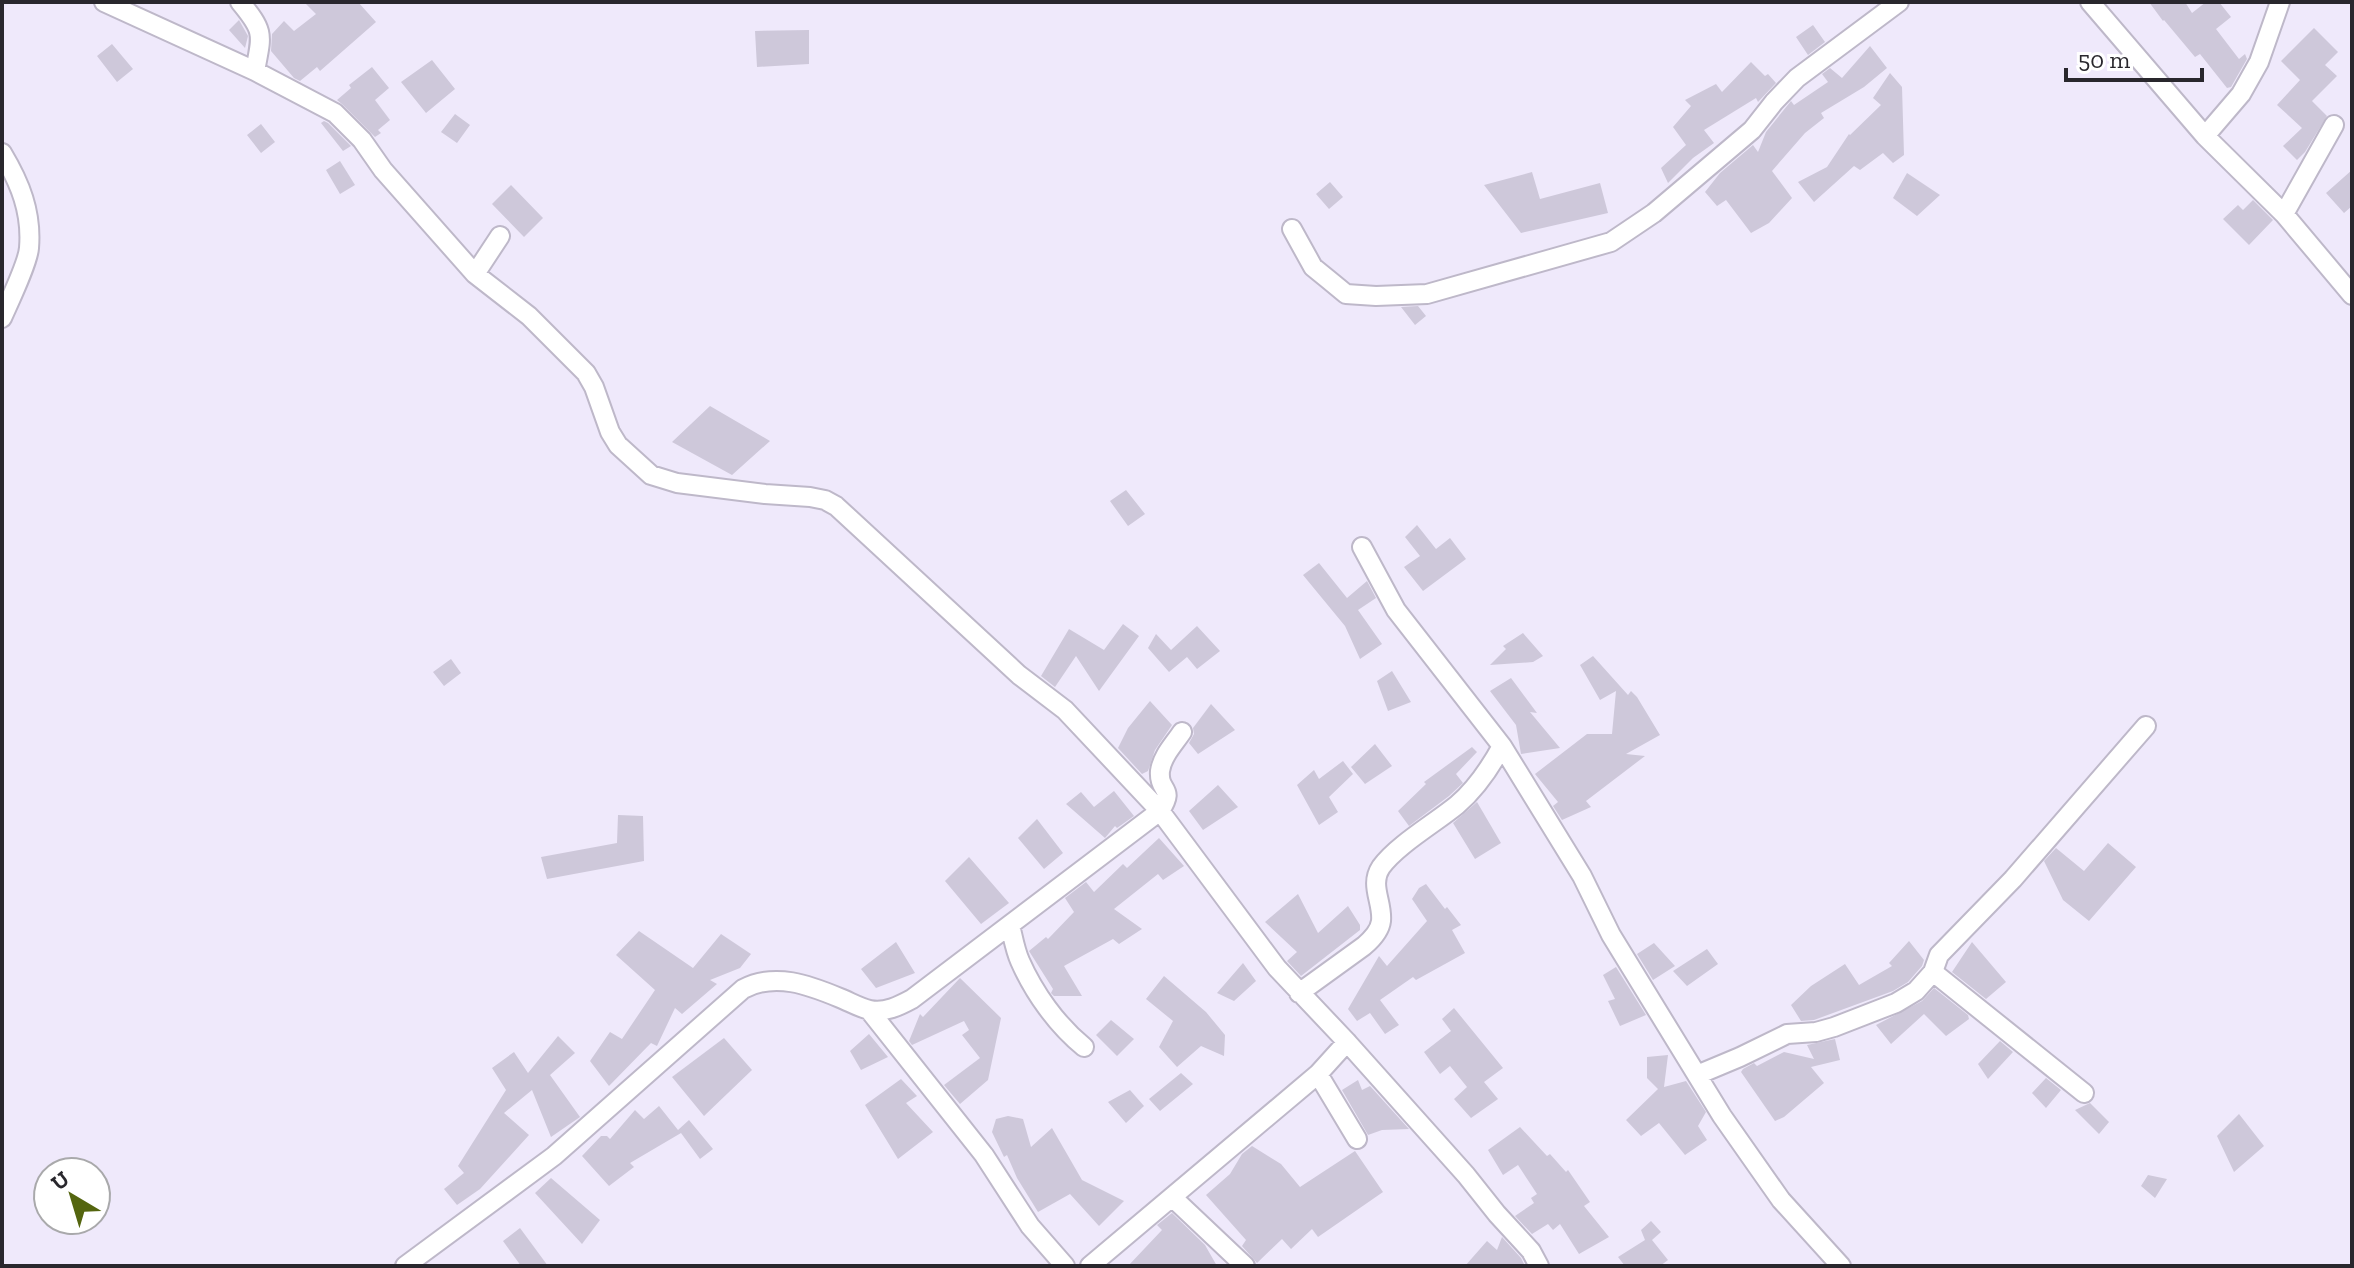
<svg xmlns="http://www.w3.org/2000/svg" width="2354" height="1268" font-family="'Zilla Slab',serif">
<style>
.building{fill:#cec8da}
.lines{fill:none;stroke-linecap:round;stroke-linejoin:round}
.minor-casing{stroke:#beb8c9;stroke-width:22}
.minor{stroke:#fff;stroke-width:18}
</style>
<rect width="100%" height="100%" fill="#efe9fb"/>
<path class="building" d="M304 2H358L376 22 320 71 317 67 300 81 294 78 271 51 272 34 284 21 294 31 316 14Z
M2149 2H2185L2192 13 2206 2H2219L2231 17 2216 29 2239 59 2245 54 2247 59 2231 87 2227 88 2200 54 2195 57 2164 20 2163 21Z
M239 20 248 36 245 48 229 30Z
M1813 25 1825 42 1808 55 1796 37Z
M2314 28 2338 52 2325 65 2337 76 2312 101 2327 116 2305 152 2297 160 2283 146 2302 128 2277 105 2300 80 2281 61Z
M809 30V64L757 67 755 31Z
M112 44 133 69 117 82 97 56Z
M1870 46 1887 68 1864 87 1821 113 1824 118 1805 133 1772 171 1792 198 1769 223 1751 233 1726 200 1717 206 1705 192 1720 173 1753 145 1758 152 1766 132 1791 101 1794 105 1828 82 1822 74 1830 68 1842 78Z
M432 60 455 89 426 113 401 82Z
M1751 62 1765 76 1768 74 1776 83 1758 102 1756 98 1704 130 1714 143 1693 158 1668 183 1661 168 1686 145 1673 127 1691 106 1685 100 1716 84 1722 92Z
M372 67 389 88 375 100 390 120 378 130 381 133 375 137 343 105 337 100 351 88 349 85Z
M1890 73 1902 87 1904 155 1893 163 1883 153 1860 170 1854 166 1814 202 1798 182 1827 167 1849 134 1850 135 1881 105 1873 98Z
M455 114 470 125 457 143 441 132Z
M324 121 328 123 351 146 343 151 321 123Z
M261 124 275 142 261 153 247 135Z
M340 161 355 185 340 194 326 170Z
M2352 170V206L2344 213 2326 193Z
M1532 172 1540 199 1600 183 1608 213 1521 233 1484 185Z
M1907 173 1940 195 1917 216 1893 198Z
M1330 182 1343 197 1329 209 1316 194Z
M511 185 543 218 524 237 492 204Z
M2253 200 2273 220 2249 245 2223 219 2238 205 2243 210Z
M1418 306 1426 316 1415 325 1401 307Z
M710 406 770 441 732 475 672 442Z
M1126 490 1145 514 1128 526 1110 501Z
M1417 525 1436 549 1450 538 1466 559 1423 591 1404 567 1420 556 1405 537Z
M1319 563 1347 598 1367 581 1376 598 1358 610 1382 644 1360 659 1345 626 1303 575Z
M1123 624 1139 636 1099 691 1076 656 1055 687 1041 676 1069 629 1104 650Z
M1197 626 1220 651 1197 669 1187 657 1169 672 1148 648 1156 634 1171 650Z
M1523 633 1543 656 1533 662 1490 665 1506 649 1503 646Z
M1593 656 1628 695 1631 691 1637 697 1660 735 1626 754 1645 756 1586 801 1591 807 1562 820 1553 806 1558 802 1535 774 1587 734H1612L1616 691 1600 700 1580 665Z
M451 659 461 673 444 686 433 672Z
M1392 671 1411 702 1388 711 1377 681Z
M1511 678 1537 713 1530 712 1560 748 1521 754 1516 725 1490 691Z
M1150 701 1172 725 1155 750 1148 771 1142 774 1118 748 1128 728Z
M1211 704 1235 730 1198 754 1189 743 1194 734 1193 728Z
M1375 744 1392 766 1365 784 1351 767Z
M1472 747 1477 752 1456 774 1463 783 1449 796 1409 826 1398 811 1426 784 1424 782Z
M1343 761 1353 774 1329 797 1338 812 1319 825 1297 785 1314 770 1319 779Z
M1218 785 1238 807 1203 830 1189 811Z
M1114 791 1134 816 1117 828 1115 826 1105 838 1066 804 1081 792 1094 807Z
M1477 802 1501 843 1475 859 1453 823Z
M618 815 643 816 644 861 547 879 541 857 617 843Z
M1037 819 1063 853 1044 869 1018 838Z
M1159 838 1184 866 1163 880 1158 874 1114 909 1142 929 1119 944 1113 939 1064 966 1082 996H1054L1051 993 1053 989 1029 951 1046 937 1048 939 1074 912 1065 898 1086 882 1094 892 1123 864 1127 868Z
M2108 843 2136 867 2089 921 2063 900 2044 861 2056 848 2084 871Z
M969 857 1009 903 981 924 945 881Z
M1426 884 1445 909 1447 907 1461 925 1452 930 1465 953 1416 980 1413 977 1380 1000 1399 1025 1385 1034 1370 1013 1357 1021 1348 1009 1379 956 1387 966 1427 921 1412 899 1419 888Z
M1298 894 1318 933 1348 906 1360 925V930L1301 976 1287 961 1297 952 1265 922Z
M639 931 693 968 721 934 751 954 740 968 710 980 717 984 682 1014 675 1008 657 1046 651 1043 609 1086 590 1061 610 1032 622 1039 655 990 616 955Z
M1909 941 1924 960 1922 966 1908 982 1893 991 1814 1020 1801 1021 1791 1005 1811 986 1845 964 1859 985 1892 966 1889 963Z
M896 942 915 973 876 988 861 969Z
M1972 942 2006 982 1986 999 1952 972Z
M1654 943 1675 966 1653 980 1637 954Z
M1707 949 1718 964 1687 986 1673 971Z
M1243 963 1256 981 1234 1001 1217 993Z
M1616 967 1646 1015 1620 1026 1608 1001 1615 999 1603 975Z
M1164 976 1206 1012 1225 1035 1224 1056 1201 1046 1177 1067 1159 1047 1173 1021 1146 999Z
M960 978 1001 1018 988 1080 960 1104 944 1085 980 1058 962 1035 969 1030 964 1021 912 1045 909 1041 920 1014 923 1017Z
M1934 988 1968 1015 1969 1019 1946 1036 1924 1014 1891 1044 1876 1025 1922 1001Z
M1454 1008 1503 1068 1484 1082 1498 1099 1471 1118 1454 1099 1467 1087 1450 1066 1440 1074 1424 1052 1451 1031 1442 1019Z
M1111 1020 1134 1039 1117 1056 1096 1035Z
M869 1034 888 1057 861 1070 850 1051Z
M558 1036 575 1053 550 1075 580 1117 551 1137 532 1090 504 1113 529 1135 480 1189 457 1205 444 1189 464 1173 458 1166 506 1090 492 1068 514 1052 528 1073Z
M724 1038 752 1070 704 1116 672 1077Z
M1835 1039 1840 1060 1811 1067 1824 1083 1784 1117 1775 1121 1741 1072 1743 1069 1754 1063 1757 1066 1784 1052 1814 1059 1807 1045Z
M2000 1041 2013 1052 1988 1079 1978 1064Z
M1668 1055 1664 1087 1686 1081 1706 1112 1698 1126 1707 1140 1685 1155 1659 1123 1641 1136 1626 1120 1658 1089 1647 1078V1057Z
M1181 1073 1193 1084 1160 1111 1149 1099Z
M2046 1078 2061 1090 2046 1108 2032 1093Z
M901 1079 917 1096 906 1103 933 1132 898 1159 865 1105Z
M1358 1080 1362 1090 1370 1086 1409 1129 1382 1130 1368 1135 1342 1090Z
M1130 1090 1144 1106 1126 1123 1108 1102Z
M2090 1103 2109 1122 2099 1134 2075 1110Z
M659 1106 678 1130 689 1120 713 1149 700 1159 681 1133 630 1163 634 1167 609 1186 582 1156 601 1136H607L610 1139 635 1110 644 1119Z
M2239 1114 2264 1146 2234 1172 2217 1136Z
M1008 1116 1023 1119 1031 1147 1052 1128 1082 1180 1124 1201 1099 1226 1070 1194 1038 1212 1017 1178 1007 1155 1004 1157 992 1132 996 1119Z
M1520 1127 1547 1156 1550 1154 1566 1172 1568 1170 1590 1202 1584 1206 1609 1237 1579 1254 1560 1224 1553 1230 1548 1224 1532 1234 1515 1216 1534 1203 1531 1198 1537 1194 1518 1165 1503 1175 1488 1150Z
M1252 1146 1281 1164 1300 1187 1355 1151 1383 1192 1318 1237 1312 1229 1291 1249 1282 1239 1257 1263 1242 1246 1246 1240 1206 1195 1230 1174 1242 1154Z
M2148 1175 2167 1179 2155 1198 2141 1186Z
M551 1178 600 1220 582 1244 535 1193Z
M1172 1213 1205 1245 1217 1266H1128L1162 1230 1157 1225Z
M1651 1221 1661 1232 1652 1240 1668 1260 1660 1266H1625L1618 1257 1645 1240 1641 1230Z
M520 1228 548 1266H521L503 1241Z
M1502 1237 1521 1258 1525 1266H1465L1487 1241 1497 1250Z"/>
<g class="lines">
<g class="minor-casing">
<path id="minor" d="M104 2 255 71 335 113 362 140 383 170 475 274 529 316 586 373 594 387 610 432 618 445 651 475 677 483 765 494 810 497 825 500 836 506 1019 675 1065 710 1160 811 1277 968 1347 1042 1466 1175 1497 1214 1531 1251 1539 1266
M240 2C265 32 262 34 255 71
M2090 2 2205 136 2284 214 2352 295
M2205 136 2241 94 2259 62 2280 2
M2 153C20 183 32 212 29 248 28 263 9 302 2 318
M2284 214 2334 125
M1292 229 1313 267 1329 280 1346 294 1376 296 1427 294 1611 242 1654 213 1752 130 1774 102 1797 78 1899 2
M475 274 500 236
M1502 746 1582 876 1611 935 1722 1116 1781 1200 1841 1266
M1010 925C1013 937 1015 950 1020 961 1034 993 1057 1025 1084 1047
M1933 972 2084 1093
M1299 993 1364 946C1371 940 1380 930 1381 921 1383 902 1369 885 1381 867 1397 845 1435 823 1457 805 1477 788 1490 768 1502 746L1396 610 1362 547
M869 1010 984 1155 1030 1226 1065 1266
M1318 1074 1357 1139
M1697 1075 1740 1057 1787 1034 1816 1032 1834 1027 1896 1003 1916 991 1933 972 1939 955 2013 879 2146 726
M1172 1197 1245 1266
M405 1266 554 1156 743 989C775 972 809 985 840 998 850 1002 860 1008 870 1010 885 1013 899 1006 912 999L1160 811C1176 786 1158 793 1160 771 1162 756 1174 744 1182 732
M1090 1266 1318 1074 1347 1042"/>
</g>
<use href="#minor" class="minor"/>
</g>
<rect width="2354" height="1268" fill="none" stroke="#29272d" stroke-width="8"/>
<g transform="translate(72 1196) rotate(322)"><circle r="38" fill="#ffffff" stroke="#a9a9ab" stroke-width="2"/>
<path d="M0-6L14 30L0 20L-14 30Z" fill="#54650f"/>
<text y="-12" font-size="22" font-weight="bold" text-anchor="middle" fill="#29272d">U</text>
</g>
<path d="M2066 68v12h136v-12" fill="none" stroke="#29272d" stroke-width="4"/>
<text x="2078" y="68" font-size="24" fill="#29272d" stroke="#ffffff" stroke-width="6" paint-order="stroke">50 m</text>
</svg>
